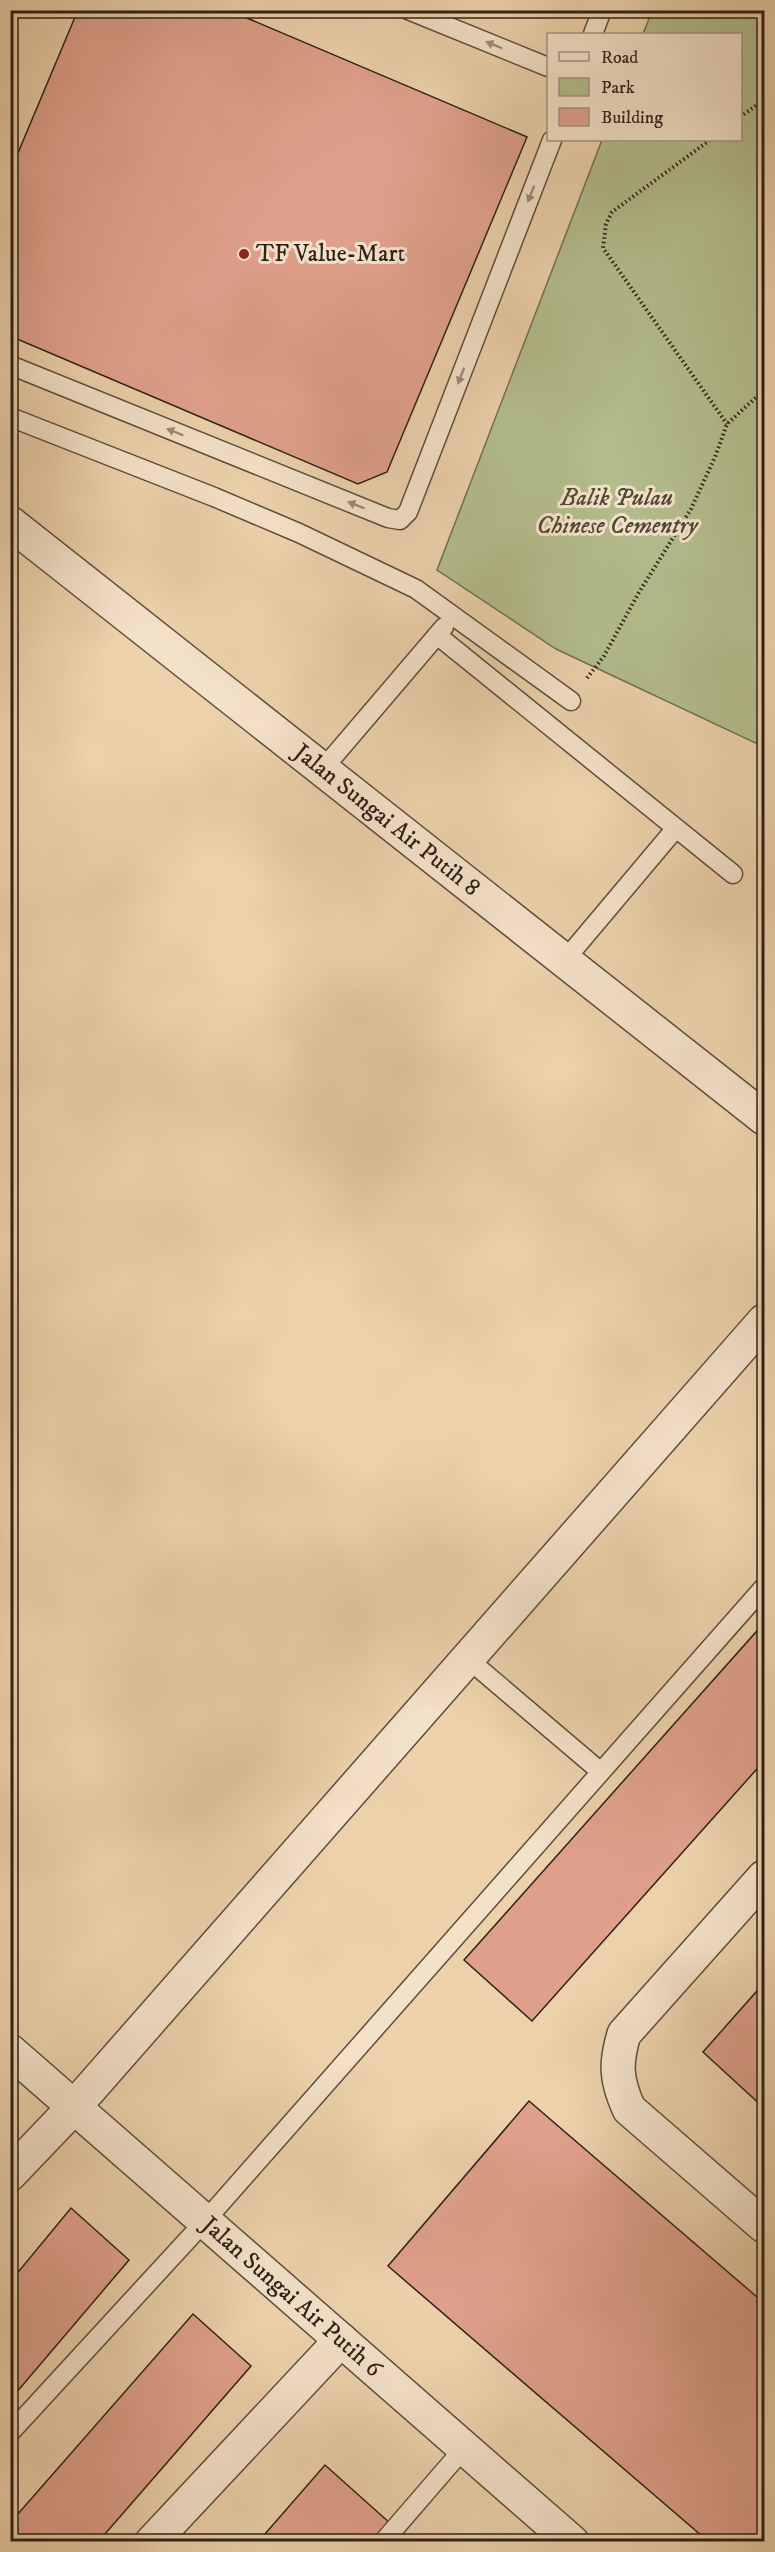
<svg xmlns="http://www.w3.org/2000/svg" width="775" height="2552" font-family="'IM FELL DW Pica',serif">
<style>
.green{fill:#b3bc8c;stroke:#706e52;stroke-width:1.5}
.building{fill:#dfa08b;stroke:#2e2019;stroke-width:1.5}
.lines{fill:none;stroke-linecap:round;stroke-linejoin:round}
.lane-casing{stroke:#5e4c3e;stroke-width:21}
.street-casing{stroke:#5e4c3e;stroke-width:36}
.path{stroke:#2e2019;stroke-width:4;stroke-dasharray:1.5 3;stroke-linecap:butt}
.lane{stroke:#f3e1c8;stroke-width:18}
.street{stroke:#f3e1c8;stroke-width:33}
.oneway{fill:#9a8a79}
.poi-dot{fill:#8f2418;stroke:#f3e1c8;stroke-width:2}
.labels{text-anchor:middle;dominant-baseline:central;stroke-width:6;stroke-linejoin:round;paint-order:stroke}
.poi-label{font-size:24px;fill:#2e2019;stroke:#f3e1c8;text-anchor:start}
.park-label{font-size:24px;font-style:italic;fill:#4f4736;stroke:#f3e1c8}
.street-label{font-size:24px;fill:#2e2019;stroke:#f3e1c8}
</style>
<rect width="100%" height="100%" fill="#ecd1ab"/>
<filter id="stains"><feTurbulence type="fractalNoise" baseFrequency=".00333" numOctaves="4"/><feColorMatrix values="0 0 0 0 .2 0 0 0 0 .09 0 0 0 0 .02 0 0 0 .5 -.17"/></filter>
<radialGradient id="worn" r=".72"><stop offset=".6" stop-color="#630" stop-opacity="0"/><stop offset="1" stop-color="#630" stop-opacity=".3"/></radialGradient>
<path class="green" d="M652 11H764V747L556 649 437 570 602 140H740V34H643Z"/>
<path class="building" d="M78 10H228L527 137 387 472 358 484 10 336V172Z
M764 1623V1761L532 2021 464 1960Z
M764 1983V2108L703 2052Z
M529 2101 764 2303V2542H709L388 2266Z
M71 2208 129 2260 10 2400V2282Z
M193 2314 251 2366 98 2542H10V2523Z
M325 2465 391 2524 376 2542H258Z"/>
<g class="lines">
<g class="lane-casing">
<path id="lane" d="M408 10 548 67
M593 34 602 10
M10 365 388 518 400 520 408 512 552 140
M10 417 214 497 299 533 416 589 571 701
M437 635 733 874
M322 770 444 627
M564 961 676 828
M468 1659 601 1772
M10 2433 205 2221 764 1587
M383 2542 465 2447"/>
</g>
<g class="street-casing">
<g id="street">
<path id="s1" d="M10 523 764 1118"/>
<path d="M764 1877 624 2034C615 2064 616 2080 629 2109L764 2226"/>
<path id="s2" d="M10 2051 572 2542"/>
<path d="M10 2174 74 2107 764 1321"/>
<path d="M152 2542 341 2340"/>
</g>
</g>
<path class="path" d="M740 117 764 100
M710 140 612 212 606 224 603 248 727 424
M587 678 604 656 638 594 691 509 715 457 727 424 764 390"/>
<use href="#lane" class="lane"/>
<use href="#street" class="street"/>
</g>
<defs><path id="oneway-solid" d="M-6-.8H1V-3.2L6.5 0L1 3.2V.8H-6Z" transform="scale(1.5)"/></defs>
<g class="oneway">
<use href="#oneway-solid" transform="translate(494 45) rotate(-158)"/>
<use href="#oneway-solid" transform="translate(531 194) rotate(111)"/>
<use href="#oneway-solid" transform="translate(461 376) rotate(111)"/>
<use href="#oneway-solid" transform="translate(175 432) rotate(-158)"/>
<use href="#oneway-solid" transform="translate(356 505) rotate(-158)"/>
</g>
<circle class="poi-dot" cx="244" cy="254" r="6"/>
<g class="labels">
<g class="poi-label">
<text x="256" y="254">TF Value-Mart</text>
</g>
<g class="park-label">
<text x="617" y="498">Balik Pulau<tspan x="617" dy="28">Chinese Cementry</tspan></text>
</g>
<g class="street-label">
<text stroke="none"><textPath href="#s1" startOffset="480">Jalan Sungai Air Putih 8</textPath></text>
<text stroke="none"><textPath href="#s2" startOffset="374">Jalan Sungai Air Putih 6</textPath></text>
</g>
</g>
<rect width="775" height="2552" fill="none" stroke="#ecd1ab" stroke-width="36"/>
<rect x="12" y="12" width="751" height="2528" fill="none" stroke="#2e2019" stroke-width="3"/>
<rect x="18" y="18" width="739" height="2516" fill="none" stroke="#2e2019" stroke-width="1.5"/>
<rect x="547" y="33" width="195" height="108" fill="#f3e1c8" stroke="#a49482" stroke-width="1.5"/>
<rect x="559" y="52" width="30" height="9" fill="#f3e1c8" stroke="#a49482" stroke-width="1.5"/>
<text x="601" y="63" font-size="18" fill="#2e2019">Road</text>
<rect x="559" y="78" width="30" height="18" fill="#b3bc8c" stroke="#a49482" stroke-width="1.5"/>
<text x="601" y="93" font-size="18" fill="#2e2019">Park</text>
<rect x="559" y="108" width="30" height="18" fill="#dfa08b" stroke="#a49482" stroke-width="1.5"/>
<text x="601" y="123" font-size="18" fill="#2e2019">Building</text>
<rect width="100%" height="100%" filter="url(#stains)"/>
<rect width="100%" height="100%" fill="url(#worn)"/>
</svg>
